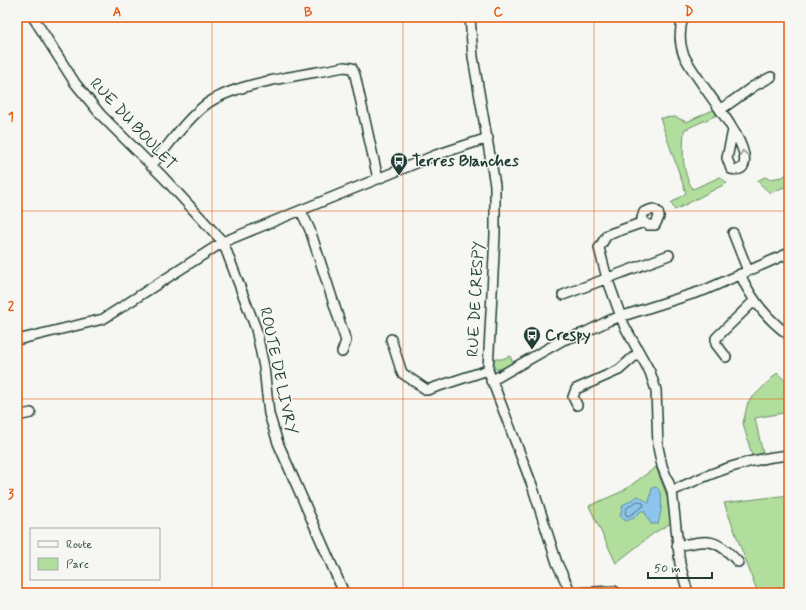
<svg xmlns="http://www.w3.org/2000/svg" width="806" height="610" font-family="Mynerve,sans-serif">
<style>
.green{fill:#b1de9c;stroke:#688e68}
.water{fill:#8dc4eb;stroke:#618ea2}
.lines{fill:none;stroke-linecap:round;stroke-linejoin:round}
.shore{stroke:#4b737d;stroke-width:1}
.street-casing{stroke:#1f3d34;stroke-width:12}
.street{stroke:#f6f6f2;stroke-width:9}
.oneway{stroke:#8a9a93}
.grid{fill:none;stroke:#e8590c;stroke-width:1;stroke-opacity:0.55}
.labels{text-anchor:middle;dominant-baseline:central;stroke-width:3;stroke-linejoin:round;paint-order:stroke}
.street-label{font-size:16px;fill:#1f3d34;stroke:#f6f6f2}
.poi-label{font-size:16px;font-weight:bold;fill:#1f3d34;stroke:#f6f6f2;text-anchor:start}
.neatline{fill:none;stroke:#e8590c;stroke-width:1.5}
.grid-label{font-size:13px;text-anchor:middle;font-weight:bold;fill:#e8590c}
</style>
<rect width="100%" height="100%" fill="#f6f6f2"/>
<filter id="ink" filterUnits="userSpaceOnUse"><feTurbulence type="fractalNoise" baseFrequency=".025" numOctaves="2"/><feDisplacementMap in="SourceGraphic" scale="8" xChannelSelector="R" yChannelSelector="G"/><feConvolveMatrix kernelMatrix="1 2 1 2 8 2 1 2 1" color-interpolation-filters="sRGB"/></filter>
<g filter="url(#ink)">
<path class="green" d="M715 109 719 114 684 130C683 150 681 172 693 189L720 177 727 183 675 210 671 203 686 193 660 118 675 117 687 122Z
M789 171V185L770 193 757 181 765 177 769 179 783 177Z
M510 356 513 363 502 369H492L493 359H502Z
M777 373 789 384V412L755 418 763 454 752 456 743 423 748 402Z
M656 467 668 499 671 523 654 533 616 563 589 506 623 491Z
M789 495V593H758L724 503Z"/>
<path class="water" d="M656 487C665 493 661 514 658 524H651L644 511H641L634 518 626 521 620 516 623 505 638 496 649 503 652 488Z"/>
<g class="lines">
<path class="shore" d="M638 501 643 503 644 506C638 508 633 515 627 516L625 513 627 508Z"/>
<g class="street-casing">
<path id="street" d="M33 17 75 83 101 115 163 177 223 242 256 329 264 367 269 414 278 443 344 593
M470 17 473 57 495 185V235L488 370 532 485 557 563 571 593
M683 17C680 28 679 42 683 53 693 79 751 140 744 164 742 171 736 170 731 169L727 158 733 130
M720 110 754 86 771 77
M151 166C168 146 183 123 204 106 233 82 306 75 344 67L352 68 355 75 378 179
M301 211 310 230 346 341 342 352
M644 222 642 218 644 212 653 209 658 212 659 217 655 225H648L644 222 607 235 599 248 607 278 624 325 650 372 656 390 658 447 662 466 672 491 680 564 688 593
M733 233 748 271
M740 274C751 299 767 319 789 335
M563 295 669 255
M391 339 402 373 427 390 488 370
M17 340 103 319 223 242 436 155 488 138
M726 357 716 344V338L754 301
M491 381 563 340 584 333 610 320 705 290 789 253
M577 405 573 397 576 389 619 370 638 353
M17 416 31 413
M672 491C711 473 745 459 789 455
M677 546C709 540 715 537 738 562
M576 593 614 591 617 593"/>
</g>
<use href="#street" class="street"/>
</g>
<defs><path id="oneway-chevron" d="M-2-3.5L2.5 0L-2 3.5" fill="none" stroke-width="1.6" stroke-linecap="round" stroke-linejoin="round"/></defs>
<use class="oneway" href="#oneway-chevron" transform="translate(743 153) rotate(-99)"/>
</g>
<path class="grid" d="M212 17V593M403 17V593M594 17V593M17 211H789M17 399H789"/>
<defs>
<g id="bus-pin" transform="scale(0.9)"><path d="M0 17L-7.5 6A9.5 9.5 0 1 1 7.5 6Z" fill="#1f3d34" stroke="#f6f6f2"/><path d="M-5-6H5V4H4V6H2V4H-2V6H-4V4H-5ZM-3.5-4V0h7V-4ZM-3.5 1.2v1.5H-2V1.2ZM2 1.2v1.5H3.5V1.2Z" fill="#fff"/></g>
</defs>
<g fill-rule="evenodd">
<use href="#bus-pin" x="399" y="161"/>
<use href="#bus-pin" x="532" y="335"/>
</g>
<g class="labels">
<g class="street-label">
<text transform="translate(133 124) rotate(47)">RUE DU BOULET</text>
<text transform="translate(476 299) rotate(-87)">RUE DE CRESPY</text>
<text transform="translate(278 371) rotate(78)">ROUTE DE LIVRY</text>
</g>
<g class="poi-label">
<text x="412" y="161">Terres Blanches</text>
<text x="545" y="335">Crespy</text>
</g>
</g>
<rect width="806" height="610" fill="none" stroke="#f6f6f2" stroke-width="44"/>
<rect x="30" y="528" width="130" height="52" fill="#f6f6f2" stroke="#a0aca6"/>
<rect x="38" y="541" width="20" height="6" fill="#f6f6f2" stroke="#a0aca6"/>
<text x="66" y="548" font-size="12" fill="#1f3d34">Route</text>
<rect x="38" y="558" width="20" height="12" fill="#b1de9c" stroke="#a0aca6"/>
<text x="66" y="568" font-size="12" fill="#1f3d34">Parc</text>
<path d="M648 572v6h64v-6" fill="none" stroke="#1f3d34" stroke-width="2"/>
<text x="654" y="572" font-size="12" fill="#1f3d34" stroke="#f6f6f2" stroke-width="3" paint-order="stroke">50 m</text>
<rect x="22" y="22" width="762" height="566" class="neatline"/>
<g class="grid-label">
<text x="117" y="16">A</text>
<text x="308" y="16">B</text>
<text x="498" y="16">C</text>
<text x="689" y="16">D</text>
<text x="11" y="121">1</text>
<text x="11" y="310">2</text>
<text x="11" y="498">3</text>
</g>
</svg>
